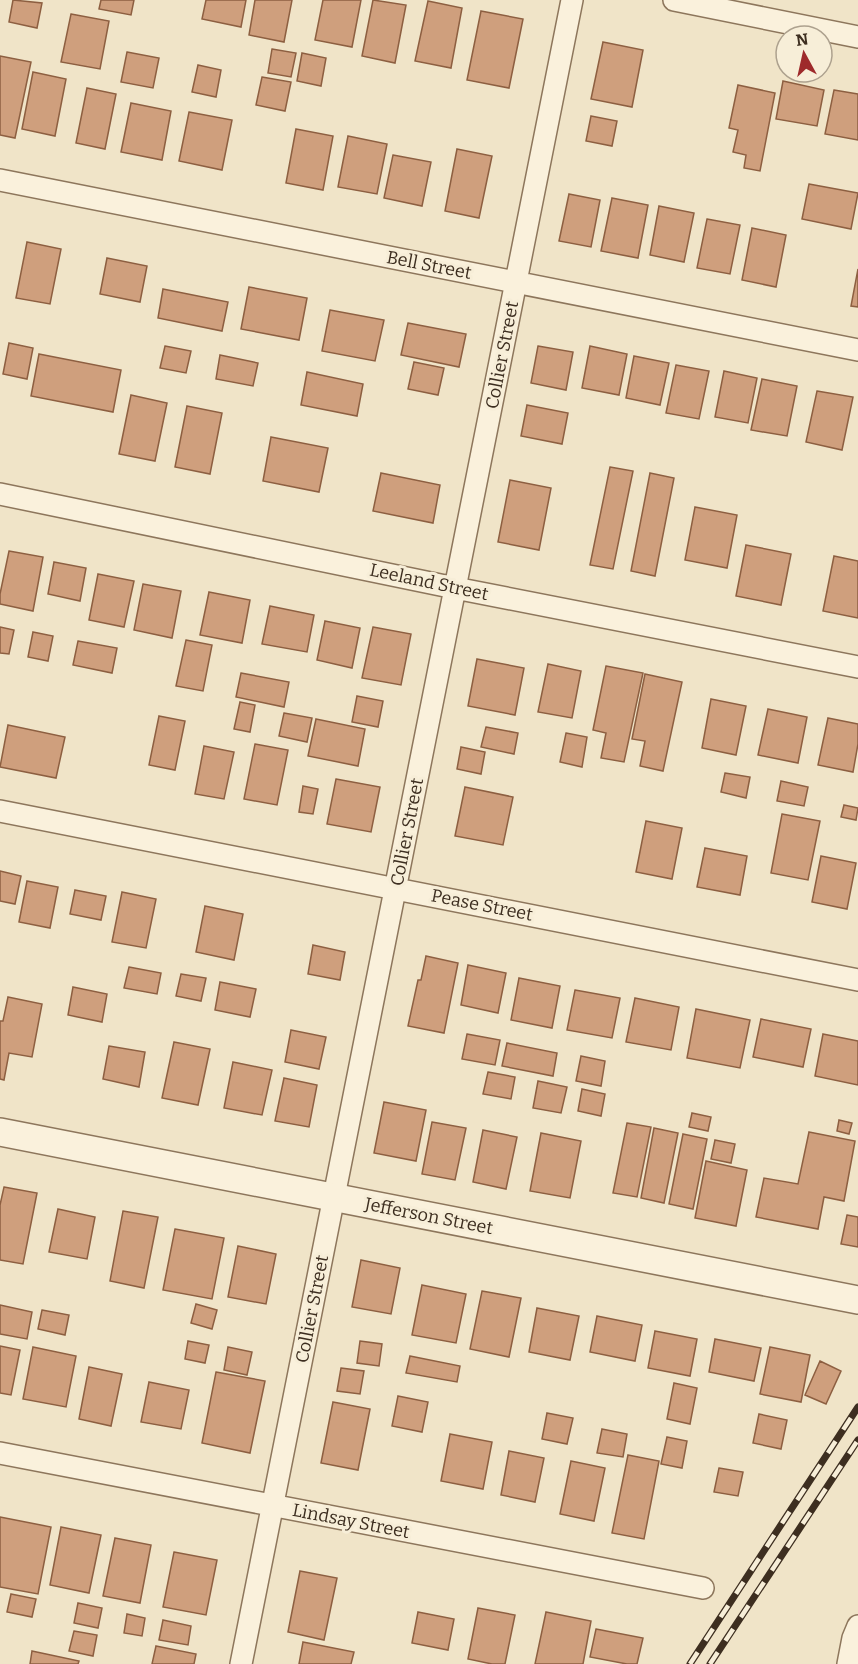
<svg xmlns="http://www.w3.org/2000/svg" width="858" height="1664" font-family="Bitter,serif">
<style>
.building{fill:#cf9f7d;stroke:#8d5f41;stroke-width:1.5}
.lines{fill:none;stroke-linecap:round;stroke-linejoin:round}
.minor-casing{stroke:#8d765c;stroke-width:24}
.tertiary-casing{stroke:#8d765c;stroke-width:30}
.minor{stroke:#faf1dc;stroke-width:21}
.tertiary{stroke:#faf1dc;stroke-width:27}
.rail-casing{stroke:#3d2e20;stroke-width:7}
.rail{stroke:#f7eed8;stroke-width:4.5;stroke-dasharray:14;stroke-linecap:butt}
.labels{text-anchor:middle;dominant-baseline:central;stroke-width:6;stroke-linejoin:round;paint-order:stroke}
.street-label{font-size:18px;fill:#3d2e20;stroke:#f7eed8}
</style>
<rect width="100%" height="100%" fill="#f0e4c8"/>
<path class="building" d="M13 0 42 3 37 28 9 22Z
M101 0H134L131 15 99 9Z
M206 0H246L241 27 202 19Z
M255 0H292L284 42 249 35Z
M323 0H361L352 47 315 40Z
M373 0 406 5 395 63 362 56Z
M428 1 462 8 451 68 415 61Z
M481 11 523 19 509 88 467 80Z
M71 14 109 21 100 69 61 62Z
M603 42 643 50 632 107 591 99Z
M272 49 296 53 291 77 268 73Z
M127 52 159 58 153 88 121 82Z
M302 53 326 58 321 86 297 81Z
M0 56 31 62 15 138 0 135Z
M198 65 221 70 216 97 192 92Z
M33 72 66 79 55 136 22 129Z
M262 77 291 82 285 111 256 105Z
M783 81 824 90 817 126 776 119Z
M738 85 775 93 760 171 744 168 746 155 733 152 738 130 729 128Z
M87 88 116 94 105 149 76 143Z
M834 90 858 94V140L825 134Z
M131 103 171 111 162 160 121 152Z
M189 112 232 120 222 170 179 161Z
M591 116 617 121 612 146 586 141Z
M296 129 333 136 323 190 286 183Z
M348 136 387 144 377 194 338 187Z
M457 149 492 156 479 218 445 211Z
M393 155 431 162 422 206 384 198Z
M809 184 858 193 851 229 802 219Z
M569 194 600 200 591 247 559 241Z
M612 198 648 205 638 258 601 251Z
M659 206 694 213 684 262 650 255Z
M707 219 740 225 730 274 697 268Z
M752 228 786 235 776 287 742 280Z
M27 242 61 249 50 304 16 298Z
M107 258 147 266 140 302 100 294Z
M858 269V307L851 306Z
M249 287 307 298 299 340 241 329Z
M163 289 228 302 222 331 158 318Z
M330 310 384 320 375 361 322 351Z
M408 323 466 334 459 367 401 355Z
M9 343 33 348 27 379 3 374Z
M165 346 191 351 186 373 160 368Z
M538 346 573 352 566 390 531 383Z
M590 346 627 354 619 395 582 388Z
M39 354 121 370 113 412 31 396Z
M220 355 258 363 253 386 216 379Z
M634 356 669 363 660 405 626 398Z
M414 362 444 368 438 395 408 389Z
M676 365 709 371 699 419 666 413Z
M724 371 757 378 748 423 715 417Z
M307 372 363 384 357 416 301 405Z
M762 379 797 386 787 436 751 430Z
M817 391 853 397 842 450 806 442Z
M131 395 167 403 155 461 119 454Z
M527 405 568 413 562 444 521 436Z
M187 406 222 413 210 474 175 467Z
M271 437 328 448 319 492 263 481Z
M610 467 633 471 613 569 590 565Z
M381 473 440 485 433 523 373 511Z
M650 473 674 478 655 576 631 571Z
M510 480 551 488 539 550 498 542Z
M695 507 737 515 727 568 685 560Z
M746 545 791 554 781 605 736 596Z
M9 551 43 557 33 611 0 604V594Z
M834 556 858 561V618L823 611Z
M54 562 86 568 80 601 48 594Z
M98 574 134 581 124 627 89 620Z
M143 584 181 591 172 638 134 630Z
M209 592 250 600 242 643 200 635Z
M270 606 314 615 307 652 262 644Z
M325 621 360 628 352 668 317 660Z
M0 627 14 630 9 654 0 653Z
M373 627 411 634 401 685 362 678Z
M33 632 53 636 48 661 28 657Z
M186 640 212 645 203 691 176 686Z
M78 641 117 648 112 673 73 665Z
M477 659 524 668 515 715 468 706Z
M548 664 581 671 572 718 538 712Z
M606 666 643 673 624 762 601 758 606 733 593 730Z
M241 673 289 682 284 707 236 697Z
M645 674 682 682 663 771 640 766 645 741 632 739Z
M357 696 383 701 378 727 352 722Z
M711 699 746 706 736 755 702 748Z
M240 702 255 705 250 732 234 729Z
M768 709 807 717 798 763 758 755Z
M284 713 312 718 307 742 279 736Z
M159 716 185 721 175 770 149 765Z
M828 718 858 724V744L853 772 818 765Z
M316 719 365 729 358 766 308 756Z
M8 725 65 737 56 778 0 767Z
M486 727 518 733 514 754 481 747Z
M566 733 587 737 582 767 560 762Z
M255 744 288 750 277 805 244 799Z
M204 746 234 752 224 799 195 794Z
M461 747 485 752 481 774 457 769Z
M725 773 750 777 746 798 721 792Z
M336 779 380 787 371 832 327 824Z
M781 781 808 787 804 806 777 801Z
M303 786 318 789 313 814 299 812Z
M465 787 513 797 503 845 455 836Z
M844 805 858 808 856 820 841 817Z
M782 814 820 821 808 880 771 873Z
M646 821 682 828 672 879 636 872Z
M705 848 747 856 740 895 697 887Z
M821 856 856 863 847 909 812 902Z
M0 871 21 876 15 904 0 901Z
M27 881 58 887 50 928 19 922Z
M75 890 106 896 101 920 70 914Z
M122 892 156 899 146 948 112 942Z
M205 906 243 914 234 960 196 952Z
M313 945 345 952 340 980 308 974Z
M426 956 458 963 444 1033 408 1026 418 980H421Z
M468 965 506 973 498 1013 461 1005Z
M129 967 161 973 157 994 124 988Z
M181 974 206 978 201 1001 176 996Z
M519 978 560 986 552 1028 511 1020Z
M220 982 256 989 250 1017 215 1010Z
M73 987 107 994 102 1022 68 1015Z
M575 990 620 998 612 1038 567 1030Z
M8 997 42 1004 32 1057 9 1053 4 1080 0 1079V1021H3Z
M635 998 679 1007 671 1050 626 1042Z
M696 1009 750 1020 740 1068 687 1058Z
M761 1019 811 1029 803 1067 753 1057Z
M291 1030 326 1037 319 1069 285 1062Z
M467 1034 500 1040 495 1065 462 1059Z
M823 1034 858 1041V1085L815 1076Z
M174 1042 210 1049 198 1105 162 1098Z
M507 1043 557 1053 553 1076 502 1066Z
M109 1046 145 1052 139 1087 103 1079Z
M581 1056 605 1061 601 1086 576 1081Z
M233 1062 272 1070 262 1115 224 1108Z
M488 1072 515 1077 511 1099 483 1094Z
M284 1078 317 1085 309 1127 275 1121Z
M538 1081 567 1087 561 1113 533 1108Z
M582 1089 605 1094 601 1116 578 1111Z
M384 1102 426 1110 416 1161 374 1153Z
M692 1113 711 1117 708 1131 689 1127Z
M839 1120 852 1123 849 1134 837 1131Z
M432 1122 466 1128 455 1180 422 1174Z
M627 1123 651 1127 637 1197 613 1193Z
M654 1128 678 1133 664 1203 641 1198Z
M483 1130 517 1137 506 1189 473 1182Z
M809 1132 855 1141 844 1201 824 1197 818 1229 756 1217 764 1178 798 1184Z
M541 1133 581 1141 570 1198 530 1191Z
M683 1134 707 1139 693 1209 669 1204Z
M715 1140 735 1144 731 1163 711 1159Z
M706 1161 747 1170 736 1226 695 1218Z
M4 1187 37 1193 23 1264 0 1260V1205Z
M58 1209 95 1217 87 1259 49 1252Z
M123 1211 158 1217 144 1288 110 1281Z
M847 1215 858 1217V1247L841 1244Z
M175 1229 224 1238 212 1299 163 1290Z
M238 1246 276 1254 266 1304 228 1297Z
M361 1260 400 1268 391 1314 352 1307Z
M422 1285 466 1294 456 1343 412 1335Z
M482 1291 521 1298 509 1357 470 1349Z
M196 1304 217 1310 212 1329 191 1323Z
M0 1305 32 1312 27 1339 0 1334Z
M537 1308 579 1316 570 1360 529 1352Z
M42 1310 69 1315 65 1335 38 1329Z
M597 1316 642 1325 635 1361 590 1352Z
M655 1331 697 1339 690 1376 648 1368Z
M715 1339 761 1348 754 1381 709 1372Z
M188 1341 209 1345 205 1363 185 1359Z
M360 1341 382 1344 379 1366 357 1363Z
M0 1346 20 1350 11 1395 0 1393Z
M33 1347 76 1356 66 1407 23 1399Z
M228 1347 252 1352 247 1375 224 1370Z
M770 1347 810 1355 801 1402 760 1394Z
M410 1356 460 1366 457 1382 406 1373Z
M820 1361 841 1371 826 1404 805 1395Z
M89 1367 122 1374 111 1426 79 1419Z
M341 1368 364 1371 360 1394 337 1391Z
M216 1372 265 1381 250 1453 202 1443Z
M149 1382 189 1390 181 1429 141 1422Z
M674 1383 697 1388 690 1424 667 1419Z
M398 1396 428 1402 422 1432 392 1426Z
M333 1402 370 1409 358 1470 321 1463Z
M547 1413 573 1418 567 1444 542 1439Z
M759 1414 787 1420 781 1449 753 1443Z
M602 1429 627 1434 623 1457 597 1453Z
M450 1434 492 1442 483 1489 441 1481Z
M667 1437 687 1441 682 1468 661 1464Z
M509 1451 544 1458 535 1502 501 1495Z
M628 1455 659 1461 644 1539 612 1533Z
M571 1461 605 1468 594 1521 560 1514Z
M719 1468 743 1472 738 1496 714 1492Z
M0 1517 51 1527 38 1594 0 1587Z
M61 1527 101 1535 89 1593 50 1585Z
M115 1538 151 1545 140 1603 103 1596Z
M174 1552 217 1560 206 1615 163 1607Z
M300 1571 337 1578 324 1640 288 1632Z
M11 1594 36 1599 32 1617 7 1612Z
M78 1603 102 1608 98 1628 74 1623Z
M478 1608 515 1615 505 1664H492L468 1659Z
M418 1612 454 1619 448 1650 412 1643Z
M546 1612 591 1621 583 1664H535Z
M127 1614 145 1618 142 1636 124 1633Z
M163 1620 191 1626 188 1645 159 1640Z
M596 1629 643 1638 637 1664H627L590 1657Z
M74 1631 97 1635 93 1656 69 1651Z
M303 1642 354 1652 351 1664H299Z
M156 1646 196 1654 194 1664H152Z
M32 1651 79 1661 78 1664H30Z"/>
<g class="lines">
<g class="minor-casing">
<path id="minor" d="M674 0 858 37
M0 180 858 350
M0 494 455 588 858 667
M0 811 858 980
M0 1453 703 1588
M241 1664 572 0
M848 1664 853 1638 858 1626"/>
</g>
<g class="tertiary-casing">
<path id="tertiary" d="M0 1132 858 1300"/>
</g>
<use href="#minor" class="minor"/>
<use href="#tertiary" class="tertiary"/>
<g class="rail-casing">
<path id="rail" d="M690 1664 858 1407
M710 1664 858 1440"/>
</g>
<use href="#rail" class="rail"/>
</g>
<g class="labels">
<g class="street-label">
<text transform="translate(429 265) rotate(11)">Bell Street</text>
<text transform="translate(502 355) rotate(-79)">Collier Street</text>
<text transform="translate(429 582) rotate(12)">Leeland Street</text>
<text transform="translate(407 832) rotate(-79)">Collier Street</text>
<text transform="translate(482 905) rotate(11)">Pease Street</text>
<text transform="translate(429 1216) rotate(11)">Jefferson Street</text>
<text transform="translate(312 1309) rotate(-79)">Collier Street</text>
<text transform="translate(351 1521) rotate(11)">Lindsay Street</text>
</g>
</g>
<g transform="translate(804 54) rotate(352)"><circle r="28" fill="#f7eed8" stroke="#ada18e" stroke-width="1.5"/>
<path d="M0-4.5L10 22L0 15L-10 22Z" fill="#9e2a2b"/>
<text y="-9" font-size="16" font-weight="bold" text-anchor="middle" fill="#3d2e20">N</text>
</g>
</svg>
